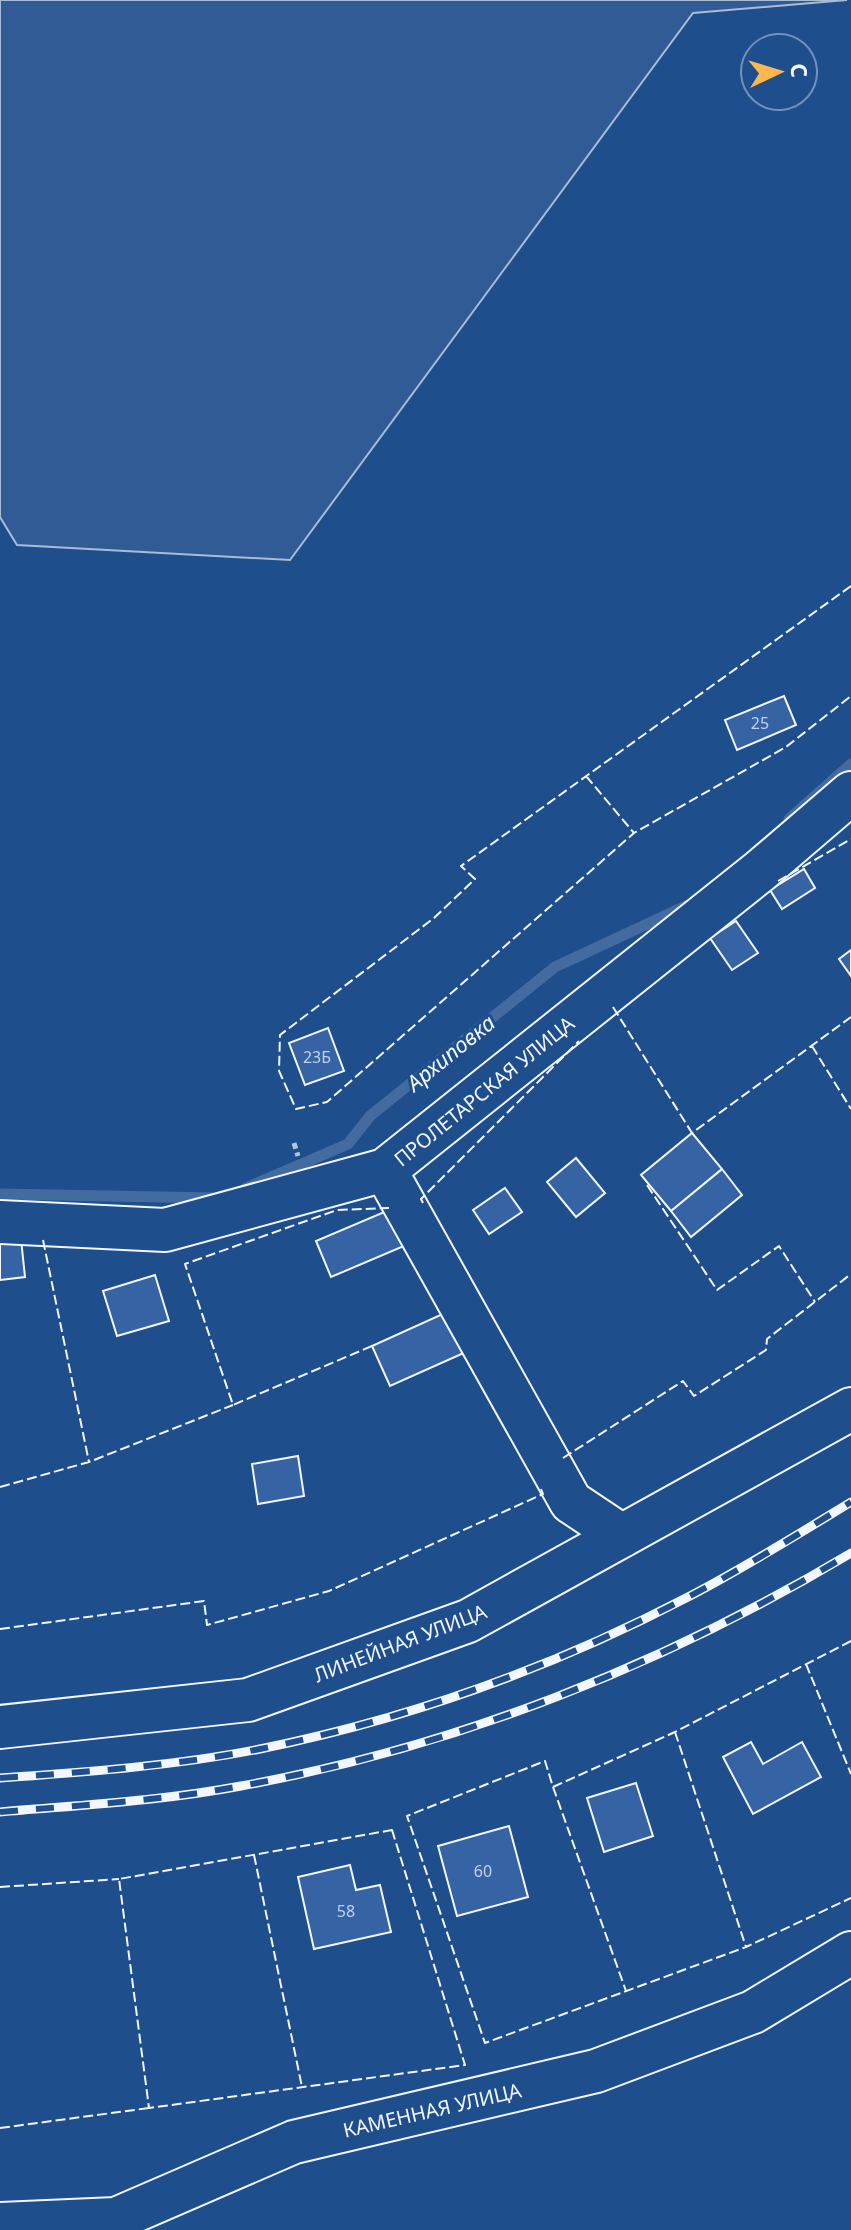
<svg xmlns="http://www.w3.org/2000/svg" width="851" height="2230" font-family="'Noto Sans',sans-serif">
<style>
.green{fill:#305b95;stroke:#a8bbd7;stroke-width:2}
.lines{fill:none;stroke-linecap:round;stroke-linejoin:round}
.stream{stroke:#446ba0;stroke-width:11}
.building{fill:#3563a3;stroke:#f2f6ff;stroke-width:2}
.minor-casing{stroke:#f2f6ff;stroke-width:46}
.path{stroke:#b3c4dc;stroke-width:5;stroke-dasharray:6 4;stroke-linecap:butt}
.minor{stroke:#1f4e8c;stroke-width:42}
.rail-casing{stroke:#f2f6ff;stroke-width:9}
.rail{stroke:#1f4e8c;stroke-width:6;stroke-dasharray:18;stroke-linecap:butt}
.fence{stroke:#f2f6ff;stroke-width:2;stroke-dasharray:10 4;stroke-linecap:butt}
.labels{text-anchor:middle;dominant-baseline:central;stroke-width:6;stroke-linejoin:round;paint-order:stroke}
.number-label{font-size:16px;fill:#c3d1e8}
.street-label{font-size:20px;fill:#f2f6ff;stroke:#1f4e8c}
.water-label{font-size:22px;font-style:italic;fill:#f2f6ff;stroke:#1f4e8c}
</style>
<rect width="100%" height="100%" fill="#1f4e8c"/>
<path class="green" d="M0 0H847L693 13 290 560 17 545 0 517Z"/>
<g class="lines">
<path class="stream" d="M789 819 851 764
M246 1188 348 1144 370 1116 555 967 688 905
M0 1194 215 1198"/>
</g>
<path class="building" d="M784 696 796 725 737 750 725 720Z
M804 869 815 888 782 909 770 890Z
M736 921 758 953 732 970 710 938Z
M851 950V976L839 959Z
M328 1028 344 1071 305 1085 289 1043Z
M692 1133 722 1169 671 1211 641 1175Z
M576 1158 605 1193 576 1217 547 1182Z
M722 1169 742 1195 691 1237 671 1211Z
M505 1188 522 1212 489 1234 473 1210Z
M396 1207 411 1243 331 1277 316 1241Z
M21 1239 25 1277 0 1280V1241Z
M155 1275 169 1321 117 1336 103 1291Z
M447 1312 466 1352 390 1386 372 1346Z
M298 1456 304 1496 258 1504 252 1464Z
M751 1742 763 1764 802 1742 821 1777 753 1814 723 1757Z
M636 1783 653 1836 604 1852 587 1798Z
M509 1826 528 1897 457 1916 438 1846Z
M350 1865 356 1890 380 1885 391 1932 314 1949 298 1877Z"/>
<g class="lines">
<g class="minor-casing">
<path id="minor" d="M385 1170 571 1502 622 1536
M0 1222 165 1230 385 1170 760 871 851 793
M0 1727 248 1700 468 1621 851 1409
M0 2224 116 2219 294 2142 596 2071 753 2012 851 1953"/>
</g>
<path class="path" d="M294 1143 298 1156"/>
<use href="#minor" class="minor"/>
<g class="rail-casing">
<path id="rail" d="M0 1778C87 1772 174 1766 260 1749 408 1719 554 1667 688 1597 744 1568 797 1535 851 1502
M0 1812C81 1805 162 1801 241 1786 456 1747 664 1665 851 1553"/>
</g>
<use href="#rail" class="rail"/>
<path class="fence" d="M851 586 461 866 475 879 434 918 280 1035 279 1071 296 1109 327 1102 634 833 786 747 851 696
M586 776 634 833
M778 881 851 839
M613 1007 692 1133 851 1017
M812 1046 851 1109
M647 1185 717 1290 779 1246 815 1302
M423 1203 421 1199 579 1041
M43 1240 89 1462
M372 1346 233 1405 185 1264 337 1210 389 1208
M563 1458 683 1381 694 1396 766 1350 767 1339 851 1274
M0 1487 89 1462 233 1405
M0 1629 204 1601 207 1625 329 1591 543 1494 541 1489
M851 1641 675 1732 553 1787 545 1761 407 1816 485 2043 746 1947 851 1898
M806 1664 851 1774
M675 1732 746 1947
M553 1787 626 1991
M392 1830 465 2065 149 2108 119 1879Z
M254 1855 302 2087
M0 1887 119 1879
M0 2128 149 2108"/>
</g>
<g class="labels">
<g class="number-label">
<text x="760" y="723">25</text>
<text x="317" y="1057">23Б</text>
<text x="483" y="1871">60</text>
<text x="346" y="1911">58</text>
</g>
<g class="street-label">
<text transform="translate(484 1091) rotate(-39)">ПРОЛЕТАРСКАЯ УЛИЦА</text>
<text transform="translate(400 1643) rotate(-21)">ЛИНЕЙНАЯ УЛИЦА</text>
<text transform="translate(432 2110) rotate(-13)">КАМЕННАЯ УЛИЦА</text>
</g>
<g class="water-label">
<text transform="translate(450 1052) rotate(-39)">Архиповка</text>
</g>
</g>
<g transform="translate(779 72) rotate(86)"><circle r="38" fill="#1f4e8c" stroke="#7391ba" stroke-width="2"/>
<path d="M0-6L14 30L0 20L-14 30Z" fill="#ffb74d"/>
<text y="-12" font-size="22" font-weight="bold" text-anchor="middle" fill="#f2f6ff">С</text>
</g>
</svg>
